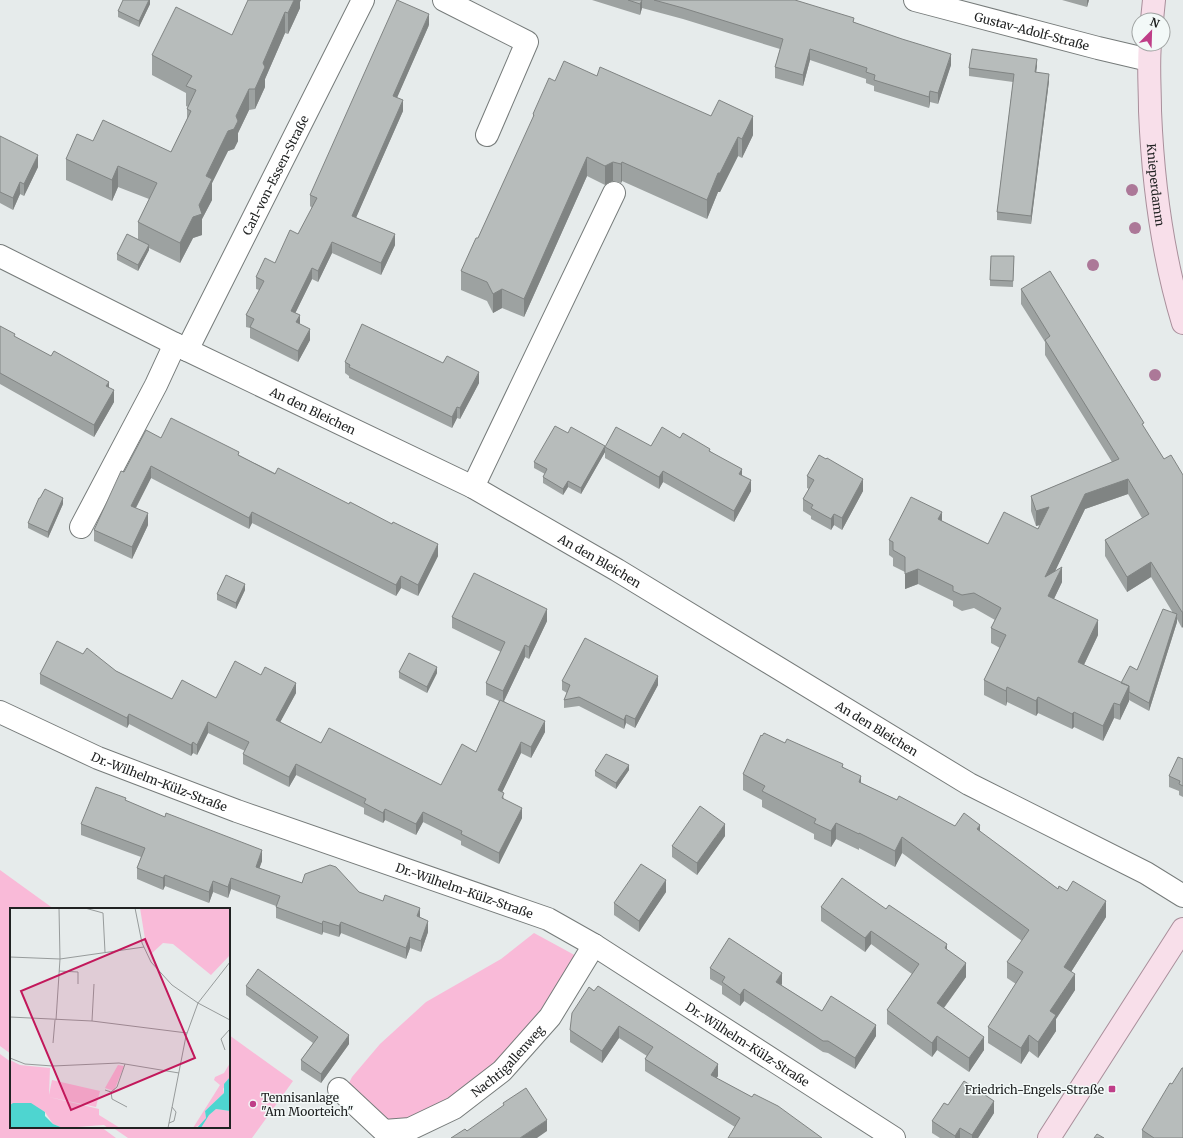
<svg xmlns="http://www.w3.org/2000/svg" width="1183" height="1138" font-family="Merriweather,serif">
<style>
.green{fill:#f9bad8}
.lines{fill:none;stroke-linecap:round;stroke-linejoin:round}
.minor-casing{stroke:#767b7a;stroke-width:24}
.major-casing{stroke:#a98f9b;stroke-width:24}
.minor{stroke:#fff;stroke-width:22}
.major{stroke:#f8dfea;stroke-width:22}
.tree{fill:#ac7898}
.wall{fill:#9da2a1;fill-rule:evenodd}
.shaded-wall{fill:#808483}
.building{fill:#b7bcbb;stroke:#808483}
.poi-dot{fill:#bf3e88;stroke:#f3f9f8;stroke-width:1.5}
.labels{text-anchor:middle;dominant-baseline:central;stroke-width:3;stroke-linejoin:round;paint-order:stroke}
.street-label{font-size:12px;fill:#202222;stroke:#f3f9f8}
.poi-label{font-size:12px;fill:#202222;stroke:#f3f9f8;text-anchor:end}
.inset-road{fill:none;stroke:#979b9b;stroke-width:1}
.view{fill:#c2185b;fill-opacity:0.15;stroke:#c2185b;stroke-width:2}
.inset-edge{fill:none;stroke:#202222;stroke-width:2}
</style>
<rect width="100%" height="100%" fill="#e6ebeb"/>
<path class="green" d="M0 870 54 909H11V1054L0 1046Z
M534 933 580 958 548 1015 454 1105 385 1128 345 1091 352 1077 380 1044 426 1002 501 959Z
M229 1035 293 1081 252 1138H128L112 1127H229Z
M0 1054 11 1062V1127H101L116 1138H0Z"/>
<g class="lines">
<g class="minor-casing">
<g id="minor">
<path d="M444 0 527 42 487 135"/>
<path id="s1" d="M915 0 1098 48 1149 60"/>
<path id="s2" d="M0 256 187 350 473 487 617 570 969 784 1146 873 1183 896"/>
<path id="s3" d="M187 350 363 0"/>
<path d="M473 487 614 193"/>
<path d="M81 527 156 385 175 344"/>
<path id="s4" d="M0 712 98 758 237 811 548 919 594 945 894 1138"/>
<path id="s5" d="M339 1089 384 1131 410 1129 454 1108 502 1071 550 1017 594 945"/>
</g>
</g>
<g class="major-casing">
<g id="major">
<path d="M1152 20 1154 0"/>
<path id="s6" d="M1150 44C1148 66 1150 88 1150 111 1153 183 1162 254 1183 323"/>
<path d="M1049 1138 1183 929"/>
</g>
</g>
<use href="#minor" class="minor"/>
<use href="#major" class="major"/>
</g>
<g class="tree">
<circle cx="1132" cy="190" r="6"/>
<circle cx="1135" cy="228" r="6"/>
<circle cx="1093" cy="265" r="6"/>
<circle cx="1155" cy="375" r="6"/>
</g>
<path class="wall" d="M150 0V4L139 27 118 17V11Z
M592 0H795L854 22 951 65 938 104 930 102 929 108 874 91V86L866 83V79L810 60 803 86 775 78V67L780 49 683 19 642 8 640 15Z
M1062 0H1089L1087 7Z
M300 2V8L288 34 285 33 265 79V87L255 109 249 110 238 133V141L234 149 228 151 212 183V200L202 219V235L193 238 180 263 149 248V250L138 271 117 260V254L138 239V222L149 199 118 187 112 201 66 180V159L93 141 171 152 187 119V109L188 107 186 106V93L152 75V55L232 35Z
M429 25 397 97 403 111 356 217 395 245 381 275 332 253 318 282 312 279 295 313 300 324 310 340 298 362 250 338V328L246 327V315L259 290 256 289V277L275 263 298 234 312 208 310 206V195Z
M1037 66 1036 72 1049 81 1031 224 997 220V212L1013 82 969 76V68Z
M597 76 711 116 753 135 742 158 738 156 720 192H718L707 219 622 181 621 183 613 181 605 185 587 176 524 317 502 308 493 313 487 301 461 290V271L478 238 533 119V114L555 81Z
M0 136 38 167 24 196 20 194 13 210 0 203Z
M1014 256 1013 287 990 286V280Z
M1021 289 1144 428 1164 459 1183 475 1182 628 1177 619V622L1149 711 1129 700V701L1120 720 1114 718 1103 741 1074 727 1072 729 1038 713 1036 716 1007 702 1006 706 984 695V680L1000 648 991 643V628L995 620 974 608 962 611 953 606V601L918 584 905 589V572L893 566V558L889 555V540L942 521 988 544 1038 529 1041 525 1036 526 1031 511V496L1112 462 1045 355V342L1021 304ZM1128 494 1142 518 1105 540V556L1127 592 1151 577 1173 613 1137 670 1121 683 1084 665 1098 635 1054 599 1062 582 1055 571 1085 509Z
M0 326 15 337 109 388 114 402 94 437 0 384Z
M345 362 443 363 479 383 460 419 457 418 452 428 349 378V376L345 373Z
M568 433 605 452 581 494 568 487 563 495 543 483V477L545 474 534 468V462Z
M161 438 239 455 438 556 418 596 401 588 396 596 252 523 249 529 151 478 136 508 148 525 132 559 94 541V530L124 472Z
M680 438 710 451 742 476 751 491 734 522 663 482 659 489 605 458V447L651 446Z
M807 476 863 491 842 530 834 525 831 530 811 519V516L803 511V499L809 489 807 488Z
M63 504 48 538 28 528V523Z
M245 590 236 609 217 600V594Z
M452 617 547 621 529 659 525 657 504 701 545 732 531 758 521 753 502 792 504 799 522 818 499 864 461 845V841L423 822 416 835 385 820 383 823 364 814V808L296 775 289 787 243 764V754L245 751 208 733 197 755 193 753 191 756 129 724 127 728 40 684V674L116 671 172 699 216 698 296 693 280 722 321 743 441 785 476 752 499 701 486 695V683L501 652 452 628Z
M399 672 437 673 427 693 399 678Z
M562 681 658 685 635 728 626 723 624 729 579 706 564 708V700L567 693 562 690Z
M785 743 843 767 861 783 897 800 955 826 980 832 1058 889 1106 917 1071 972 1075 990 1056 1019V1031L1038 1058 1029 1051 1021 1064 988 1043V1027L1016 984 1007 978V962L1022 941 902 853 895 867 859 848V850L836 839 831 847 814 839V834L762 807V800L743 790V774Z
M1183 759V797L1179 795V791L1169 787V776Z
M629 770 616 789 595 776V771Z
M126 801 262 861 259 868 302 883 359 892 420 918 428 932 421 952 410 948 406 959 341 933 339 937 323 932 322 935 276 918V906L231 889 228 898 213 892 209 903 165 886 163 890 137 879V868L141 857 81 835V824Z
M725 836 697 875 672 857V846Z
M666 892 639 932 614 915V903Z
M821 907 886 909 947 949 966 977 944 1008 984 1050 969 1072 937 1050 932 1057 887 1024V1010L912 974 871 944 865 952 821 921Z
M710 968 782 984 781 985 822 1011 876 1036 855 1069 828 1053 823 1052 744 1001 740 1006 722 994V986L710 979Z
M246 986 349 1044 321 1083 301 1070V1060L313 1043 246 995Z
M589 987 718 1076 716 1078 752 1097 735 1127 645 1071V1059L647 1056 619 1038 602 1063 570 1042V1030Z
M1172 1084 1183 1138H1142V1130Z
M994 1113 978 1138H940L932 1133V1121Z"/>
<path class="shaded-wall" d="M149 0H150V4L139 27V21Z
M294 0H301L300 2V8L288 34V13Z
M642 0V8L640 15V4Z
M1087 0H1089L1087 7Z
M285 12V33L265 79V87L255 109V89L263 63Z
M429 14V25L393 107V96Z
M810 49V60L803 86V75Z
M951 54V65L938 104V93Z
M1037 59V66L1035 80V72Z
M1049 74V81L1031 224V216Z
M249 89V110L238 133V141L234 149 228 151 212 183V200L202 219V235L193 238 180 263V243L199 205 206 176 228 131 236 116Z
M930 91V102L929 108V97Z
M403 100V111L352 227V216Z
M753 116V135L742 158V139Z
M738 137V156L720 192H718L707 219V200L718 173Z
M38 155V167L24 196V184Z
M587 157V176L524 317V299Z
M613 162V181L605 185V166Z
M622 162V181L621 183V164Z
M118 166V187L112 201V180Z
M20 182V194L13 210V198Z
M395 234V245L381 275V263Z
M332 242V253L318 282V271Z
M149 245V250L138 271V265Z
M312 268V279L291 322V311Z
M502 289V308L493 313V294Z
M300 315V326L296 322Z
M310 329V340L298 362V351Z
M479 372V383L460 419V408Z
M109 382V393L106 386Z
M114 390V402L94 437V425Z
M457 407V418L452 428V417Z
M605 446V452L581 494V488Z
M151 466V478L131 517V506Z
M742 469V480L739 474Z
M663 471V482L659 489V477Z
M863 479V491L842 530V518Z
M1128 479V494L1085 509 1045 592V577L1085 494Z
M751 480V491L734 522V511Z
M568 481V487L563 495V489Z
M63 498V504L48 538V532Z
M1049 507V522L1036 526V511Z
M252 512V523L249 529V518Z
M942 512V528L938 519Z
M148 513V525L132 559V547Z
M834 514V525L831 530V519Z
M438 544V556L418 596V585Z
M1151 562V577L1127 592V577Z
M1062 567V582L1048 611V596Z
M918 569V584L905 589V574Z
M401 576V588L396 596V585Z
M245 584V590L236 609V603Z
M547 609V621L529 659V647Z
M1182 612H1183V627L1182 628Z
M1177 614V622L1149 711V703Z
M1098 620V635L1078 677V662Z
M525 645V657L503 703V691Z
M437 667V673L427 693V687Z
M658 676V685L635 728V719Z
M296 683V693L276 730V720Z
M1129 686V701L1120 720V705Z
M1007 687V702L1006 706V691Z
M1038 697V713L1036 716V701Z
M1114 703V718L1103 741V726Z
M1074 712V727L1072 729V714Z
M129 714V724L127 728V718Z
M626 715V723L624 729V720Z
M545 721V732L531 758V747Z
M208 722V733L197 755V745Z
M193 742V753L191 756V745Z
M521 742V753L498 801V790Z
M296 764V775L289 787V777Z
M629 765V770L616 789V783Z
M861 776V792L859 782Z
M522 808V818L499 864V853Z
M385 809V820L383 823V813Z
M423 812V822L416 835V824Z
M836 823V839L831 847V831Z
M725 824V836L697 875V863Z
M980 825V841L977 829Z
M902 837V853L895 867V851Z
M262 850V861L256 878V867Z
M165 875V886L163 890V878Z
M231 878V889L228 898V887Z
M666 880V892L639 932V921Z
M213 881V892L209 903V892Z
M1106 901V917L1064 983V967Z
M420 908V919L417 916Z
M323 921V932L322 935V924Z
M428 921V932L421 952V941Z
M341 922V933L339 937V926Z
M871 931V944L865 952V938Z
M410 937V948L406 959V948Z
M947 944V957L945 948Z
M966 963V977L937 1017V1003Z
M782 973V984L776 993V982Z
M1075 974V990L1056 1019V1031L1038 1058V1042L1050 1011Z
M744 989V1001L740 1006V995Z
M876 1025V1036L855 1069V1058Z
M619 1026V1038L602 1063V1051Z
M349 1035V1044L321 1083V1074Z
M1029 1035V1051L1021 1064V1048Z
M937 1036V1050L932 1057V1043Z
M984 1037V1050L969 1072V1058Z
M718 1064V1076L711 1087V1075Z
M994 1101V1113L978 1138H972V1135Z
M547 1120V1131L537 1138H520Z
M960 1128V1138H955V1136Z"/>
<path class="building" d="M123 0H149L139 21 118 11Z
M248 0H294L288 13 285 12 263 63 265 67 255 89H249L236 116 238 121 234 129 228 131 206 176 212 179 199 205 202 214 193 217 180 243 138 222 157 183 118 166 112 180 66 159 77 134 93 141 103 120 171 152 191 111 187 109 196 90 186 86 192 76 152 55 176 7 232 35Z
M397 0 429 14 393 96 403 100 352 216 395 234 381 263 332 242 318 271 312 268 291 311 300 315 296 322 310 329 298 351 250 327 254 319 246 315 264 281 256 277 265 258 275 263 290 230 298 234 317 198 310 195Z
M628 0H642L640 4Z
M654 0H795L854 18 853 22 902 39 951 54 938 93 930 91 929 97 874 80 875 75 866 72 867 68 810 49 803 75 775 67 783 39 683 8Z
M972 49 1037 59 1035 72 1049 74 1031 216 997 212 1014 74 969 68Z
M564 61 597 76 600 67 711 116 719 100 753 116 742 139 738 137 720 173H718L707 200 622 162 621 164 613 162 605 166 587 157 524 299 502 289 493 294 487 282 461 271 476 238H478L534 115 533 114 549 78 555 81Z
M0 136 38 155 24 184 20 182 13 198 0 192Z
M127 234 149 245 138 265 117 254Z
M991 256H1014L1013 281 990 280Z
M1050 271 1144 423 1142 424 1164 459 1171 455 1183 475V612H1182L1151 562 1127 577 1105 540 1149 514 1128 479 1085 494 1045 577 1062 567 1048 596 1098 620 1078 662 1129 686 1120 705 1114 703 1103 726 1074 712 1072 714 1038 697 1036 701 1007 687 1006 691 984 680 1006 635 991 628 1001 608 974 593 962 595 953 591V586L918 569 905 574V557L893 550V542L889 540 911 497 942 512 938 519 988 544 1004 512 1038 529 1049 507 1036 511 1031 496 1119 459 1045 340 1050 336 1021 289Z
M362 324 443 363 447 356 479 372 460 408 457 407 452 417 349 367 350 365 345 362Z
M0 326 15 334 14 336 51 356 54 351 109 382 106 386 114 390 94 425 0 373Z
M171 418 239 452 238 455 275 474 278 468 349 504 350 502 392 524 393 522 438 544 418 585 401 576 396 585 252 512 249 518 151 466 131 506 148 513 132 547 94 530 121 471 124 472 146 430 161 438Z
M555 426 568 433 571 427 605 446 581 488 568 481 563 489 543 477 547 469 534 462Z
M616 427 651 446 662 427 680 438 683 433 710 449 709 451 742 469 739 474 751 480 734 511 663 471 659 477 605 447Z
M819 455 826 459 827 458 863 479 842 518 834 514 831 519 811 508 813 505 803 499 814 480 807 476Z
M45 489 63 498 48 532 28 523 39 498H40Z
M474 573 547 609 529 647 525 645 503 691 486 683 505 642 452 617Z
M226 575 245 584 236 603 217 594Z
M1163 609 1177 614 1149 703 1129 692V686L1121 683 1130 666 1137 670Z
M585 638 658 676 635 719 626 715 624 720 579 697 564 700 570 685 562 681Z
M57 641 83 654 87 648 116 671 172 699 182 680 216 698 235 661 261 675 265 667 296 683 276 720 321 743 329 728 441 785 462 744 476 752 500 700 545 721 531 747 521 742 498 790 504 793 502 798 522 808 499 853 461 834 462 831 423 812 416 824 385 809 383 813 364 803 366 799 296 764 289 777 243 754 249 742 208 722 197 745 193 742 191 745 129 714 127 718 40 674Z
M409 653 437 667 427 687 399 672Z
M764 733 785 743 787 739 843 764 842 767 861 776 859 782 897 800 899 796 955 826 964 813 980 825 977 829 1058 889 1059 886 1067 891 1073 881 1106 901 1064 967 1075 974 1050 1011 1056 1015 1038 1042 1029 1035 1021 1048 988 1027 1023 972 1007 962 1029 930 902 837 895 851 859 833V834L836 823 831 831 814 823 816 819 762 791 765 786 743 774 761 735 762 736Z
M606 754 629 765 616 783 595 771Z
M1178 757 1183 759V786L1179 784 1180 781 1169 776Z
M96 787 126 798 125 800 165 817 166 813 262 850 256 867 302 883 305 874 330 865 336 867 359 892 383 901 385 895 420 908 417 916 428 921 421 941 410 937 406 948 341 922 339 926 323 921 322 924 276 907 280 896 231 878 228 887 213 881 209 892 165 875 163 878 137 868 145 848 81 824Z
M700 806 725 824 697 863 672 846Z
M641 864 666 880 639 921 614 903Z
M842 878 886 909 889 905 947 944 945 948 966 963 937 1003 984 1037 969 1058 937 1036 932 1043 887 1010 919 964 871 931 865 938 821 907Z
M729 938 782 973 776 982 822 1011 831 996 876 1025 855 1058 828 1041H823L744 989 740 995 722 982 725 977 710 968Z
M258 969 349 1035 321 1074 301 1060 318 1037 246 986Z
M598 986 718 1064 711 1075 752 1097 754 1094 778 1106 822 1138H728L740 1118 645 1059 653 1047 619 1026 602 1051 570 1030 572 1013 589 987 594 991Z
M1182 1068H1183V1138H1154L1142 1130 1170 1083 1172 1084Z
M964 1081 994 1101 972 1135 960 1128 955 1136 932 1121 944 1103 948 1105Z
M526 1088 547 1120 520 1138H451L465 1129 467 1131 504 1105 503 1103Z
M1097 1134 1104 1138H1094Z"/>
<g class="poi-dot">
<rect x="1108" y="1085" width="8" height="8" rx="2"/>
<circle cx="253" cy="1104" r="4"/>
</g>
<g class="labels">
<g class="street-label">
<text stroke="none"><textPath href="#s1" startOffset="121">Gustav-Adolf-Straße</textPath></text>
<text stroke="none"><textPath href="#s3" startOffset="196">Carl-von-Essen-Straße</textPath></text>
<text stroke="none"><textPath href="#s6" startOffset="141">Knieperdamm</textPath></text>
<text stroke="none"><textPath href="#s2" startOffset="349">An den Bleichen</textPath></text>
<text stroke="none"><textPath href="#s2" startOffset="673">An den Bleichen</textPath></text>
<text stroke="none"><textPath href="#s2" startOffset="997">An den Bleichen</textPath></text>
<text stroke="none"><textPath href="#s4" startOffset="174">Dr.-Wilhelm-Külz-Straße</textPath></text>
<text stroke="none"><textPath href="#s4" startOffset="498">Dr.-Wilhelm-Külz-Straße</textPath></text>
<text stroke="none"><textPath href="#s4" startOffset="822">Dr.-Wilhelm-Külz-Straße</textPath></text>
<text stroke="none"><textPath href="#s5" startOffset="208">Nachtigallenweg</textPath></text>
</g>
<g class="poi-label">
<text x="1104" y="1089">Friedrich-Engels-Straße</text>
<text x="261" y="1097" text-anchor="start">Tennisanlage<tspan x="261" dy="14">"Am Moorteich"</tspan></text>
</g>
</g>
<g transform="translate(10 908)">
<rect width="220" height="220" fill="#e6ebeb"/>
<path d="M130 0H220V47L201 67 163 36 153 35 141 46 135 31ZM0 152 10 157 40 160 39 187 42 172 90 183 86 199 39 189 89 201V207L110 220H98L94 217 53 220 43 216 35 204 20 195 0 197ZM220 155V169L213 181 214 185 195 203 196 210 190 217 183 220 210 177 204 172 205 169 214 165ZM108 157 114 158 104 183 95 180ZM206 201 220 203V220H191L198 207Z" fill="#f9bad8"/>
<path d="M220 169V203L206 201 199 207 191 220H187L196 210 195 203 214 185V176ZM3 195H21L35 204V208L43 216 53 220H0V197Z" fill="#4ed5d0"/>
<path class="inset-road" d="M75 0 93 5 95 44M125 0 132 35 141 54 162 77 188 95 176 128 158 220M0 49 50 51 134 39M220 54 188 95 220 112M49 63 68 64V76M0 109 82 113 177 125M46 112 50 51 49 0M82 113 84 76M43 135 45 112M215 142 211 131 220 121M0 150 15 156 43 158 109 155 169 165M95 182 101 184 107 179 115 156M101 184 102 191 117 199M159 215 164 213 166 204 162 199"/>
<path class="view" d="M135 31 185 150 61 202 11 83Z"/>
<rect width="220" height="220" class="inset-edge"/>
</g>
<g transform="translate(1151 32) rotate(23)"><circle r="19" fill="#f3f9f8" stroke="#9fa3a2"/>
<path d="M0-3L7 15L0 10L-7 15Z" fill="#bf3e88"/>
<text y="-6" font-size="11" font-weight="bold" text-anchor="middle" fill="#202222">N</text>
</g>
</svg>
